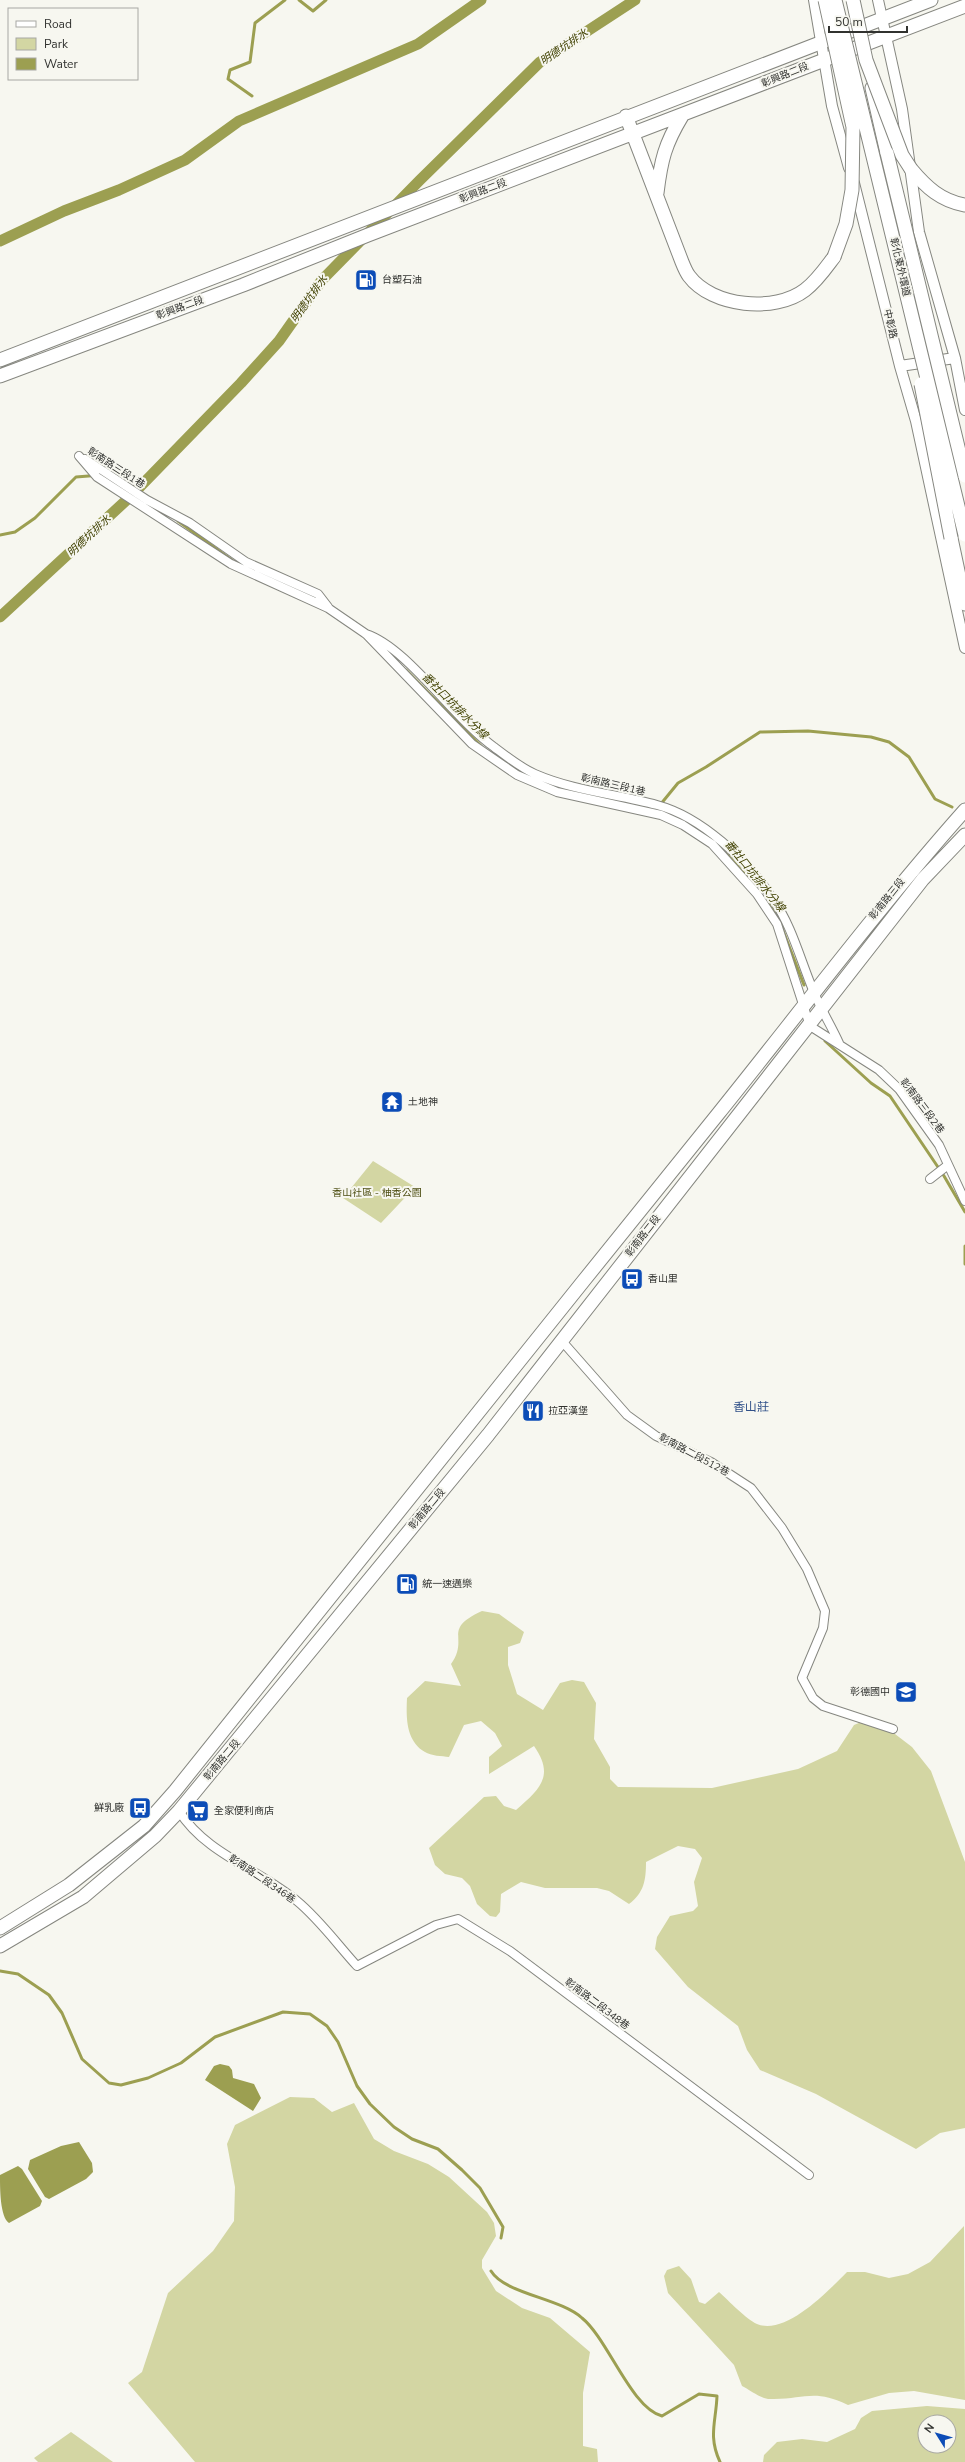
<svg xmlns="http://www.w3.org/2000/svg" width="965" height="2462" font-family="'Nunito Sans','Noto Sans TC',sans-serif">
<style>
.green{fill:#d3d6a3;fill-rule:evenodd}
.water{fill:#9c9f51}
.lines{fill:none;stroke-linecap:round;stroke-linejoin:round}
.stream{stroke:#9c9f51;stroke-width:3}
.canal{stroke:#9c9f51;stroke-width:11}
.minor-casing{stroke:#868780;stroke-width:10}
.tertiary-casing{stroke:#868780;stroke-width:12}
.primary-casing{stroke:#868780;stroke-width:15}
.minor{stroke:#fff;stroke-width:8}
.tertiary{stroke:#fff;stroke-width:10}
.primary{stroke:#fff;stroke-width:13}
.primary-bridge-casing{stroke:#868780;stroke-width:15;stroke-linecap:butt}
.primary-bridge{stroke:#fff;stroke-width:13}
.labels{text-anchor:middle;dominant-baseline:central;stroke-width:4;stroke-linejoin:round;paint-order:stroke}
.street-label{font-size:10px;fill:#31322f;stroke:#f7f7f0}
.poi-label{font-size:10px;fill:#31322f;stroke:#f7f7f0;text-anchor:start}
.park-label{font-size:10px;fill:#505116;stroke:#f7f7f0}
.water-label{font-size:11px;font-style:italic;fill:#414202;stroke:#f7f7f0}
.quarter-label{font-size:12px;fill:#305088;stroke:#f7f7f0}
</style>
<rect width="100%" height="100%" fill="#f7f7f0"/>
<path class="green" d="M373 1161 415 1187 381 1223 343 1198Z
M482 1611 499 1614 524 1632 520 1643 508 1647V1665L517 1694 543 1710 560 1683 572 1680 584 1682 596 1703 594 1739 610 1767V1779L618 1787 712 1788 798 1769 837 1751 854 1725 866 1720 878 1721 912 1747 931 1771 965 1862V2128L940 2133 916 2149 816 2094 760 2070 747 2050 738 2026 688 1987 655 1949 657 1937 670 1916 693 1911 698 1906 694 1882 702 1858 695 1849 678 1846 646 1862C646 1880 644 1893 629 1904L609 1891 597 1888H545L521 1882 501 1894 500 1912 496 1917 490 1916 477 1904 470 1886 462 1878 445 1874 435 1865 429 1848 484 1797 496 1796 504 1806 516 1810C540 1789 555 1776 534 1746L489 1774V1757L502 1746 495 1733 481 1721 464 1725 449 1757C442 1756 431 1756 425 1752 406 1741 406 1718 407 1698L425 1681 461 1686 451 1664C470 1637 441 1630 482 1611Z
M290 2097 314 2098 332 2112 354 2103 374 2139 394 2151 428 2164 449 2177 487 2212 494 2223 496 2236 482 2260V2268L496 2291 522 2308 550 2318 590 2352 583 2393V2446L597 2449 598 2462H195L128 2383 142 2372 168 2293 213 2251 234 2221 235 2187 227 2144 235 2125Z
M964 2226 965 2400 914 2391 889 2393 848 2405C813 2388 804 2400 770 2399 761 2399 750 2390 742 2386L734 2365 668 2293 664 2276 667 2270 679 2266 691 2279 699 2302 705 2304 719 2292C729 2301 746 2319 757 2324 786 2336 829 2290 847 2272H865L889 2278 908 2274 930 2262Z
M927 2406 965 2409V2462H763L764 2455 777 2442 802 2439 827 2442 855 2429 861 2418 872 2411ZM925 2422H949V2446H925Z
M71 2432 113 2462H38L34 2458Z"/>
<path class="water" d="M220 2064 229 2066 232 2070 233 2078 254 2084 261 2098 253 2111 205 2080 214 2066Z
M79 2142 92 2163 93 2172 86 2179 49 2199 45 2197 28 2169 30 2160 61 2146Z
M18 2166 22 2169 42 2201 40 2206 9 2223C0 2217 0 2188 0 2175Z"/>
<g class="lines">
<path class="stream" d="M299 0 313 11 326 0
M252 96 228 79 230 70 250 62 255 23 285 0
M143 502 164 514
M178 521 233 561
M0 535 15 532 35 518 76 477 101 475 107 478
M406 670 481 746
M496 756 530 777
M660 805 678 783 706 767 760 732 808 731 871 737 889 742 909 757 935 799 952 807
M685 820 716 842 748 878
M764 898 777 913 780 923
M782 928 804 985
M825 1041 871 1083 890 1096 944 1176 965 1212
M965 1246V1264
M0 1971 18 1974 49 1995 62 2013 82 2059 109 2083 121 2085 148 2078 181 2063 215 2037 283 2012 310 2014 327 2026 338 2042 357 2086 370 2104 394 2127 412 2139 438 2149 462 2170 480 2188 503 2227 501 2238
M491 2271C505 2294 560 2298 582 2318 608 2339 631 2408 662 2416L699 2394 717 2396C716 2422 708 2436 720 2462"/>
<path class="canal" d="M0 241 64 211 119 190 185 160 239 121 418 44 481 0
M0 617 132 495 241 383 279 341 322 280 420 180 540 62 635 0"/>
<g class="minor-casing">
<path id="minor" d="M79 456 97 477 231 564 328 608 366 634 472 744 517 775 557 792 661 815 683 825 712 844 757 894 777 924 810 1026 879 1070 899 1089 939 1145 965 1201
M85 459 147 500 190 523 246 562 318 594 328 607
M366 634C407 647 454 719 494 747 506 756 521 768 535 774 574 791 617 794 657 805 702 817 747 860 773 899 792 926 800 959 813 990 820 1008 831 1025 839 1043
M930 1179 948 1165
M561 1340 627 1415 656 1436 711 1462 751 1488 782 1528 807 1569 825 1611 823 1628 802 1678 813 1698 823 1706 893 1729
M179 1811C206 1854 259 1869 297 1901 319 1919 337 1944 357 1966L436 1925 458 1919 510 1951 809 2175"/>
</g>
<g class="tertiary-casing">
<path id="tertiary" d="M814 0 832 106 849 168
M878 0 902 109 919 232 955 358 965 410
M854 183 900 366 916 421 965 648
M900 366 955 358"/>
</g>
<g class="primary-casing">
<path id="primary" d="M872 88 887 153
M626 116 682 262C684 267 686 272 689 276 712 307 775 313 805 290 817 281 825 269 834 257
M911 169C926 187 941 201 965 205
M657 193C661 160 665 144 682 116
M0 360 931 0
M0 376 243 285 368 235 965 6
M951 538 965 604
M0 1928 69 1885 144 1826 175 1791C356 1566 536 1339 718 1114 800 1012 878 908 965 810
M0 1946 83 1897 155 1836 179 1811 488 1435 923 879 965 835"/>
</g>
<use href="#minor" class="minor"/>
<use href="#tertiary" class="tertiary"/>
<use href="#primary" class="primary"/>
<g class="primary-bridge-casing">
<path id="primary-bridge" d="M825 0 853 127 852 190 846 224 834 257
M835 0 965 535
M853 0 866 60 902 155 911 169
M887 153 965 476
M921 384 951 538"/>
</g>
<use href="#primary-bridge" class="primary-bridge"/>
</g>
<defs>
<g id="fuel-square" transform="scale(1.15)"><rect x="-9" y="-9" width="18" height="18" rx="4" fill="#0c4cb7" stroke="#f7f7f0"/><path d="M-5.5-6h7V0h2V4h1.3V-2.5L3-4.5l.8-.8L6-3V5H2.5V1h-1V6h-7ZM-4.2-4.7v3.2H.2V-4.7Z" fill="#fff"/></g>
<g id="temple-square" transform="scale(1.15)"><rect x="-9" y="-9" width="18" height="18" rx="4" fill="#0c4cb7" stroke="#f7f7f0"/><path d="M0-6L5-2H3V0L6.5 2.5H4V6H1.5V3h-3V6H-4V2.5H-6.5L-3 0V-2H-5Z" fill="#fff"/></g>
<g id="bus-square" transform="scale(1.15)"><rect x="-9" y="-9" width="18" height="18" rx="4" fill="#0c4cb7" stroke="#f7f7f0"/><path d="M-5-6H5V4H4V6H2V4H-2V6H-4V4H-5ZM-3.5-4V0h7V-4ZM-3.5 1.2v1.5H-2V1.2ZM2 1.2v1.5H3.5V1.2Z" fill="#fff"/></g>
<g id="restaurant-square" transform="scale(1.15)"><rect x="-9" y="-9" width="18" height="18" rx="4" fill="#0c4cb7" stroke="#f7f7f0"/><path d="M-5-6h1v4h1v-4h1v4h1v-4h1v5L-1.5 .5V6h-2V.5L-5-1ZM5-6V6H3V1.5H1.5Q1.5-4 5-6Z" fill="#fff"/></g>
<g id="school-square" transform="scale(1.15)"><rect x="-9" y="-9" width="18" height="18" rx="4" fill="#0c4cb7" stroke="#f7f7f0"/><path d="M0-5L7-2L0 1L-7-2ZM-4 1L0 2.5L4 1V4Q0 6-4 4Z" fill="#fff"/></g>
<g id="supermarket-square" transform="scale(1.15)"><rect x="-9" y="-9" width="18" height="18" rx="4" fill="#0c4cb7" stroke="#f7f7f0"/><path d="M-6-5.5h2.5l.6 2H6L4.5 2H-2.5L-4.4-4H-6ZM-1.5 3.2a1.3 1.3 0 1 0 .1 0ZM3 3.2a1.3 1.3 0 1 0 .1 0Z" fill="#fff"/></g>
</defs>
<g fill-rule="evenodd">
<use href="#fuel-square" x="366" y="280"/>
<use href="#temple-square" x="392" y="1102"/>
<use href="#bus-square" x="632" y="1279"/>
<use href="#restaurant-square" x="533" y="1411"/>
<use href="#fuel-square" x="407" y="1584"/>
<use href="#school-square" x="906" y="1692"/>
<use href="#bus-square" x="140" y="1808"/>
<use href="#supermarket-square" x="198" y="1811"/>
</g>
<g class="labels">
<g class="street-label">
<text transform="translate(785 75) rotate(-22)">彰興路二段</text>
<text transform="translate(483 191) rotate(-21)">彰興路二段</text>
<text transform="translate(900 267) rotate(77)">彰化東外環道</text>
<text transform="translate(180 308) rotate(-20)">彰興路二段</text>
<text transform="translate(890 324) rotate(77)">中彰路</text>
<text transform="translate(116 468) rotate(33)">彰南路三段1巷</text>
<text transform="translate(613 785) rotate(13)">彰南路三段1巷</text>
<text transform="translate(887 899) rotate(-51)">彰南路三段</text>
<text transform="translate(922 1106) rotate(53)">彰南路三段2巷</text>
<text transform="translate(643 1236) rotate(-52)">彰南路二段</text>
<text transform="translate(694 1455) rotate(28)">彰南路二段512巷</text>
<text transform="translate(427 1509) rotate(-50)">彰南路二段</text>
<text transform="translate(222 1760) rotate(-50)">彰南路二段</text>
<text transform="translate(262 1879) rotate(34)">彰南路二段346巷</text>
<text transform="translate(597 2004) rotate(37)">彰南路二段348巷</text>
</g>
<g class="poi-label">
<text x="382" y="280">台塑石油</text>
<text x="408" y="1102">土地神</text>
<text x="648" y="1279">香山里</text>
<text x="548" y="1411">拉亞漢堡</text>
<text x="422" y="1584">統一速邁樂</text>
<text x="890" y="1692" text-anchor="end">彰德國中</text>
<text x="124" y="1808" text-anchor="end">鮮乳廠</text>
<text x="214" y="1811">全家便利商店</text>
</g>
<g class="park-label">
<text x="377" y="1193">香山社區 - 柚香公園</text>
</g>
<g class="water-label">
<text transform="translate(564 47) rotate(-34)">明德坑排水</text>
<text transform="translate(309 299) rotate(-54)">明德坑排水</text>
<text transform="translate(89 536) rotate(-43)">明德坑排水</text>
<text transform="translate(455 706) rotate(45)">番社口坑排水分線</text>
<text transform="translate(755 876) rotate(51)">番社口坑排水分線</text>
</g>
<g class="quarter-label">
<text x="751" y="1407">香山莊</text>
</g>
</g>
<rect x="8" y="8" width="130" height="72" fill="#f7f7f0" stroke="#a8a8a3"/>
<rect x="16" y="21" width="20" height="6" fill="#ffffff" stroke="#a8a8a3"/>
<text x="44" y="28" font-size="12" fill="#31322f">Road</text>
<rect x="16" y="38" width="20" height="12" fill="#d3d6a3" stroke="#a8a8a3"/>
<text x="44" y="48" font-size="12" fill="#31322f">Park</text>
<rect x="16" y="58" width="20" height="12" fill="#9c9f51" stroke="#a8a8a3"/>
<text x="44" y="68" font-size="12" fill="#31322f">Water</text>
<g transform="translate(937 2434) rotate(307)"><circle r="19" fill="#f7f7f0" stroke="#a8a8a3"/>
<path d="M0-3L7 15L0 10L-7 15Z" fill="#0c4cb7"/>
<text y="-6" font-size="11" font-weight="bold" text-anchor="middle" fill="#31322f">N</text>
</g>
<path d="M829 26v6h78v-6" fill="none" stroke="#31322f" stroke-width="2"/>
<text x="835" y="26" font-size="12" fill="#31322f" stroke="#f7f7f0" stroke-width="3" paint-order="stroke">50 m</text>
</svg>
